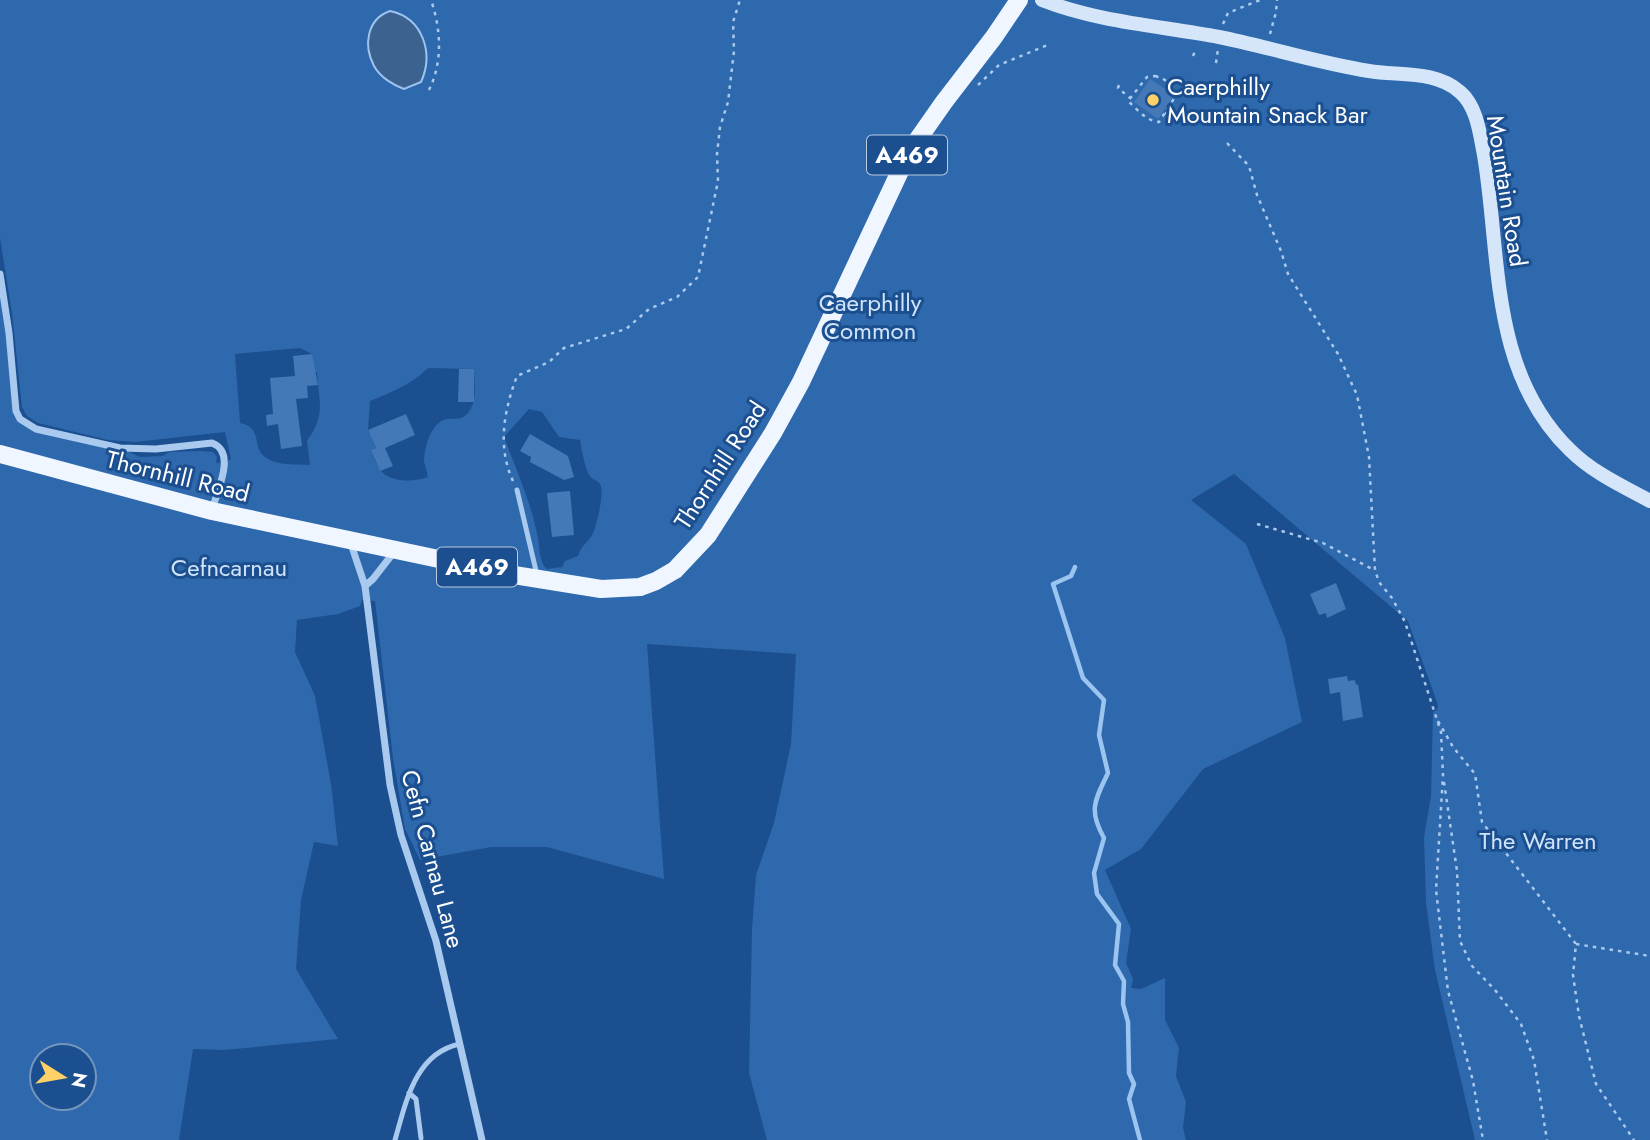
<svg xmlns="http://www.w3.org/2000/svg" width="1650" height="1140" font-family="Jost,sans-serif">
<style>
.green{fill:#2e69ad;fill-rule:evenodd}
.water{fill:#3c6290;stroke:#9cc4f0;stroke-width:2}
.lines{fill:none;stroke-linecap:round;stroke-linejoin:round}
.stream{stroke:#9cc4f0;stroke-width:4.5}
.building{fill:#4478b7}
.path{stroke:#a9c9ee;stroke-width:2.5;stroke-dasharray:3.5 5;stroke-linecap:butt}
.lane{stroke:#a9c9ee;stroke-width:5}
.street{stroke:#a9c9ee;stroke-width:7}
.secondary{stroke:#d6e6fa;stroke-width:14}
.primary{stroke:#f0f6ff;stroke-width:18}
.poi-dot{fill:#ffd166;stroke:#1b4f8f;stroke-width:2.5}
.labels{text-anchor:middle;dominant-baseline:central;stroke-width:6;stroke-linejoin:round;paint-order:stroke}
.shield{fill:#1b4f8f;stroke:#bbcadd;stroke-width:2}
.shield-label{font-size:23px;font-weight:bold;fill:#fff}
.poi-label{font-size:24px;fill:#fff;stroke:#1b4f8f;text-anchor:start}
.street-label{font-size:24px;fill:#fff;stroke:#1b4f8f}
.park-label{font-size:24px;fill:#cfe3fa;stroke:#1b4f8f}
</style>
<rect width="100%" height="100%" fill="#1b4f8f"/>
<path class="green" d="M0 0H1650V1140H1475L1435 970 1426 903 1424 837 1431 796 1433 712 1437 710 1438 705 1408 621 1234 474 1191 500 1246 544 1285 638 1302 722 1203 769 1141 849 1105 870 1131 929 1126 963 1133 979 1131 988 1141 989 1165 978V1020L1179 1048 1176 1076 1186 1102 1183 1128 1186 1140H767L749 1073 752 930 756 875 774 823 791 744 796 654 647 644 664 879 547 847H491L420 860 405 829 393 758 375 601 362 600 360 606 338 614 297 620 295 652 315 696 331 784 338 846 314 842 301 900 296 969 338 1039 224 1050 193 1049 179 1140H0V463L57 479 56 470 0 447V274L16 411 29 426 120 448 140 457 163 456 169 452 201 451 213 452 217 457 216 463 225 462 231 459 225 432 135 442 108 440 38 423 27 416 22 407 12 313 0 238ZM300 348 312 354 314 372H317C319 403 326 414 307 441L310 465C296 464 277 466 265 457 251 447 264 428 240 423L235 354ZM428 368 474 369C474 381 477 398 471 408 464 421 459 418 448 419 432 420 424 447 424 461 425 466 427 472 428 477 415 482 393 483 382 472 377 467 374 457 371 450L376 448 368 430 370 401C392 392 411 385 428 368ZM529 409 542 412 559 437 580 440C582 451 584 463 588 473 590 479 596 479 600 484 605 491 597 524 593 533 589 542 581 545 578 556L565 561 562 567 547 569C538 562 540 544 537 533 530 500 516 469 504 437ZM42 1056H84V1098H42Z"/>
<path class="water" d="M390 11C423 18 434 53 421 82L404 89C393 85 380 77 374 66 363 45 367 19 390 11Z"/>
<g class="lines">
<path class="stream" d="M1075 567 1071 576 1053 584 1083 678 1104 700 1099 735 1108 773C1095 800 1088 810 1104 838L1094 873 1097 894 1119 924 1115 965 1124 981 1123 1004 1128 1022 1129 1073 1134 1084 1129 1099 1140 1140"/>
</g>
<path class="building" d="M1150 79 1174 95 1158 119 1134 102Z
M312 354 318 385 307 386 308 398 296 399 302 446 281 449 278 424 267 426 266 415 273 414 270 378 295 376 293 356Z
M459 369H474V402H458Z
M406 414 415 435 385 448 393 466 380 471 371 450 376 448 368 430Z
M530 434 568 456 574 477 564 480 530 462 531 457 520 451Z
M570 491 574 535 552 537 547 493Z
M1336 583 1346 609 1327 618 1326 613 1319 615 1310 594Z
M1347 676 1348 681 1355 680 1356 685 1358 684 1363 717 1343 721 1340 692 1330 694 1328 679Z"/>
<g class="lines">
<path class="path" d="M1223 24 1228 13 1260 0
M1270 34 1276 12 1277 0
M1193 56 1196 49
M1216 63 1218 49
M1155 76C1166 79 1175 85 1175 97L1159 122C1146 121 1137 109 1128 101L1147 77Z
M978 85 999 65 1050 44
M1119 85 1118 88 1130 98
M429 90C443 62 441 29 431 0
M1175 93 1184 90
M1165 113 1180 118
M1227 143 1249 166 1257 195 1281 251 1288 274 1338 354 1357 395 1369 457 1375 570 1379 582 1392 598 1405 622 1441 732 1443 775 1436 890 1448 991 1473 1081 1483 1140
M513 481C497 447 504 410 517 376L549 362 564 348 626 329 649 309 677 297 698 277 718 181 717 154 720 127 728 102 734 51 733 22 740 0
M1257 524 1323 543 1374 570
M1438 721 1453 747 1475 774 1482 822 1576 944 1573 975 1579 1016 1596 1084 1634 1140
M1444 782 1457 871 1460 941 1472 966 1495 990 1521 1024 1534 1060 1547 1140
M1576 944 1650 956"/>
<path class="lane" d="M517 490 537 575
M409 1093 416 1099 421 1138
M395 1140C406 1102 415 1053 460 1044"/>
<path class="street" d="M0 274 9 333 16 411 20 419 36 429 120 448 156 449 212 443C237 452 217 491 212 510
M350 541 365 586 390 785 401 835 436 941 482 1140
M365 586 373 579 394 552"/>
<path class="secondary" d="M1042 0C1098 22 1160 26 1219 37 1269 47 1318 63 1369 71 1398 76 1436 70 1460 92 1477 106 1480 135 1484 155 1501 257 1489 371 1570 450 1592 472 1622 486 1650 501"/>
<path class="primary" d="M0 454 212 511 514 575 601 589 640 587 656 581 675 570 708 535 773 433 801 382 909 152 944 102 994 37 1019 0"/>
</g>
<circle class="poi-dot" cx="1153" cy="100" r="7"/>
<g class="labels">
<g class="shield">
<rect x="867" y="135.5" width="80" height="39" rx="5"/>
<rect x="437" y="547.5" width="80" height="39" rx="5"/>
</g>
<g class="shield-label">
<text x="907" y="155">A469</text>
<text x="477" y="567">A469</text>
</g>
<g class="poi-label">
<text x="1167" y="86">Caerphilly<tspan x="1167" dy="28">Mountain Snack Bar</tspan></text>
</g>
<g class="street-label">
<text transform="translate(1507 191) rotate(81)">Mountain Road</text>
<text transform="translate(720 465) rotate(-57)">Thornhill Road</text>
<text transform="translate(178 476) rotate(14)">Thornhill Road</text>
<text transform="translate(433 859) rotate(75)">Cefn Carnau Lane</text>
</g>
<g class="park-label">
<text x="870" y="302">Caerphilly<tspan x="870" dy="28">Common</tspan></text>
<text x="229" y="567">Cefncarnau</text>
<text x="1538" y="840">The Warren</text>
</g>
</g>
<g transform="translate(63 1077) rotate(101)"><circle r="33" fill="#1b4f8f" stroke="#7695bc" stroke-width="2"/>
<path d="M0-5L12 26L0 18L-12 26Z" fill="#ffd166"/>
<text y="-10" font-size="19" font-weight="bold" text-anchor="middle" fill="#ffffff">N</text>
</g>
</svg>
